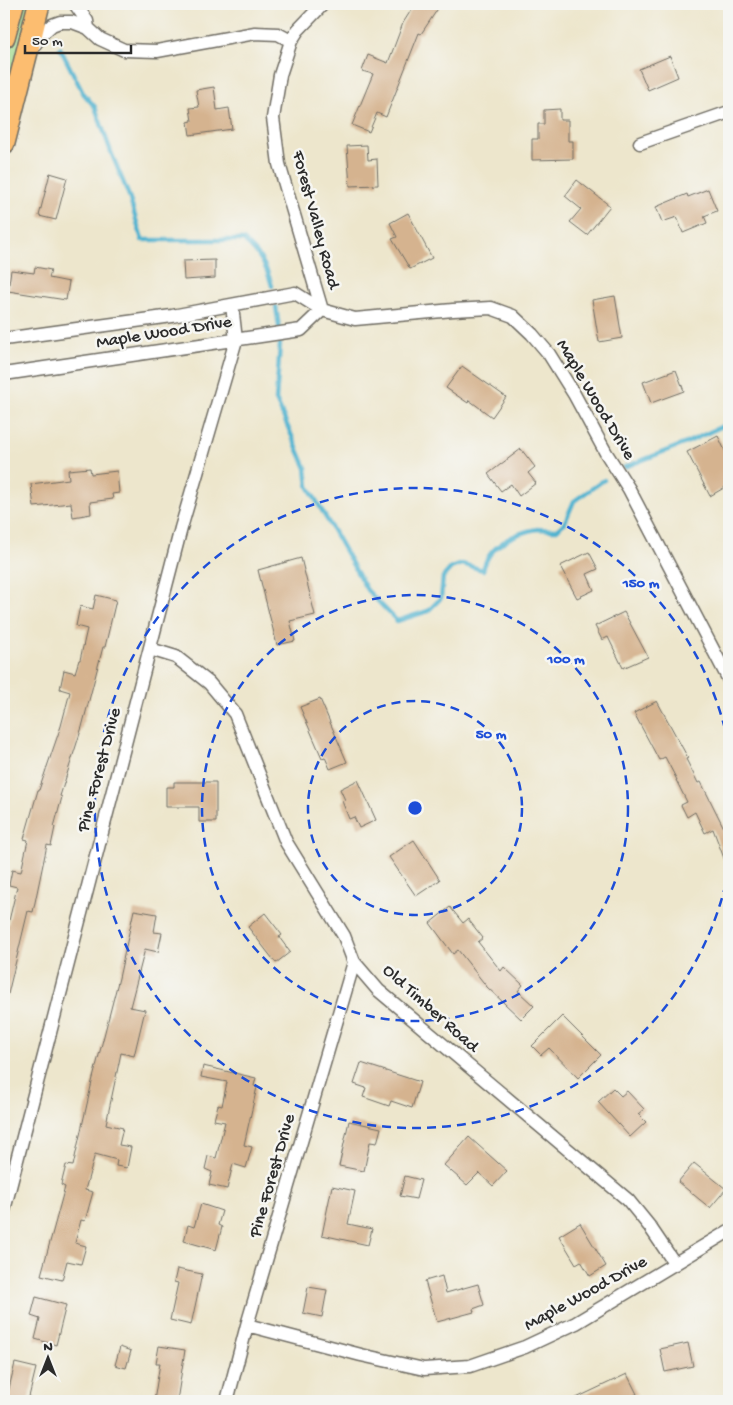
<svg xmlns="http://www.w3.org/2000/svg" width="733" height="1405" font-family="'Gochi Hand',sans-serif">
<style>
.green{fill:#a1da8d;stroke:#66825c}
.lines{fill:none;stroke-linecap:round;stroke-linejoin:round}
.stream{stroke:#50b2cf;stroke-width:4.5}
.building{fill:#d5b38f}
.street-casing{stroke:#6f6c63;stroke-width:15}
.highway-casing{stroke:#6f6c63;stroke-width:24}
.street{stroke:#fff;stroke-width:12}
.highway{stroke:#fcbd6f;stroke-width:21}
.ring{fill:none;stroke:#1d4ed8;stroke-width:2.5;stroke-dasharray:9 6}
.labels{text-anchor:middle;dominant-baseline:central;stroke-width:5;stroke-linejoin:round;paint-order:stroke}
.street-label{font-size:18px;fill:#2b2b2b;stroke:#f6f6f2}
.centre{fill:#1d4ed8;stroke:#f6f6f2;stroke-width:2.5}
.ring-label{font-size:15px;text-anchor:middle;font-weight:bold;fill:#1d4ed8;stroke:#f6f6f2;stroke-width:5;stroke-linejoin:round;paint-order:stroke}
</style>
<rect width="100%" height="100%" fill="#f6f6f2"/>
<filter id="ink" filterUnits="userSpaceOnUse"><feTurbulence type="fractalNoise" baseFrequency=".02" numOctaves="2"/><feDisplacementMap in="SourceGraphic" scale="10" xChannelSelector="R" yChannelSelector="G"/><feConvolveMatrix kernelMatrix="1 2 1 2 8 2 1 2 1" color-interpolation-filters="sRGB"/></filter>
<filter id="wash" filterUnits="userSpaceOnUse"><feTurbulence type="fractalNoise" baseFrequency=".0096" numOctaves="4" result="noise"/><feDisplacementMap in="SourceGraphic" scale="20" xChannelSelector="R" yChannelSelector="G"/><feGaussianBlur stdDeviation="1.12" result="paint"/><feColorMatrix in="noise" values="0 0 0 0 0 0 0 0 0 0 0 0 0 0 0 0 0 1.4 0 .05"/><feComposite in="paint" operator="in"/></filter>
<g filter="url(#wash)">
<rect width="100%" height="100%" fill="#ede6cc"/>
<path class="green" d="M21 4H31L4 107V70Z"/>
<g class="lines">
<path class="stream" d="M60 48 83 93 95 107 111 152 129 196 142 240H243C260 254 266 265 272 286
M276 307 279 327
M280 344 276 400 306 468 308 486 367 590 397 621 428 611 441 598 443 577 451 568 462 564 483 570C488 546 514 533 537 529 543 529 551 530 557 530L565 522 574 501 604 480
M625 467 686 443 729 423"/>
</g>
<g id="blocks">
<path class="building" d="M415 4H441L421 34 419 33 386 117 377 113 369 132 352 125 373 74 362 71 368 55 388 63 403 23Z
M670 56 678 77 648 90 639 69Z
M214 87 217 110 229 108 232 129 190 135 188 122 192 121 190 108 199 107 196 90Z
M560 109V120H568V141H573V159L532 160V139H538V124H544V110Z
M367 145 368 160 377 159 378 185 350 186 347 146Z
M50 173 67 178 56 220 39 216Z
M577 180 610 206 587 235 570 222 581 209 565 196Z
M708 189 717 211 704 216 707 223 683 233 677 217 662 222 656 207 687 194 688 197Z
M408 213 432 258 410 269 392 239 397 237 390 223Z
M215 260V278L184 280 183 261Z
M35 267 51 270 49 278 69 282 66 300 8 291 11 270 34 273Z
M615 296 622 338 599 342 592 300Z
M462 366 506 397 492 417 469 400 468 403 446 388Z
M676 370 684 391 651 403 643 382Z
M718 436 729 459V463L724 465 729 476V485L710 496 687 452Z
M521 449 535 467 528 473 536 483 519 496 511 484 501 491 488 474Z
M90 468 91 474 117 471 119 493 112 494 113 499 90 502 91 514 73 517 71 503 34 507 31 484 69 479 68 470Z
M589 552 598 569 587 574 594 590 577 598 560 566Z
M301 558 315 615 290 621 295 641 277 645 258 570Z
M96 595 116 600 105 647H103L82 727 60 796 62 797 54 827H55L51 846 47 845 33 912 28 911 8 994 4 993V923L8 925 17 887 9 885 12 870 21 872 28 840 24 839 38 790H39L61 726 70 692 60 689 64 670 75 673 79 660H80L87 629 76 626 80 606 93 609Z
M624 612 648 657 623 668 608 637 602 640 595 626Z
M320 699 347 762 330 769 325 757 322 758 300 707Z
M657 701 688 758 686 759 698 783 701 782 729 838V868L728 869 713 829 705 833 695 812 687 817 681 805 687 802 676 780H677L665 757 659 760 634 713Z
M358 780 376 820 359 828 354 817 349 819 342 801 345 800 340 789Z
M174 782H216V822H199V807H166V787H174Z
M414 840 440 880 416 896 389 857Z
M450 907 463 923 468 919 483 938 478 942 501 971 504 967 523 985 518 991 534 1006 521 1019 487 987 458 950 453 954 430 923Z
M134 910 157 914 154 932 162 933 158 952 145 949 130 1007 145 1010 134 1056 121 1053 106 1124 123 1128 119 1145 131 1147 127 1168 116 1166 117 1160 95 1154 85 1190 93 1192 85 1221 81 1220 75 1243 86 1246 81 1264 67 1261 62 1280 41 1275 65 1187 61 1185 66 1165 73 1166 92 1082 119 978Z
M265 913 282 935 279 937 290 952 276 963 248 927Z
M562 1016 601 1055 578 1078 549 1048 541 1055 532 1046Z
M361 1063 420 1082 412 1108 391 1101 389 1106 363 1097 366 1088 354 1084Z
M203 1066 256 1078 254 1086 257 1087 244 1145 252 1147 246 1168 233 1164 227 1189 209 1185 212 1172 205 1169 208 1156 216 1158 225 1122 214 1120 218 1105 222 1106 227 1082 201 1077Z
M613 1088 621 1096 627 1091 644 1109 638 1114 646 1122 630 1137 598 1102Z
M349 1121 381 1128 377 1143 370 1142 364 1171 339 1166Z
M469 1137 507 1171 493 1186 479 1173 467 1185 444 1165Z
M694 1163 726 1189 710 1208 678 1182Z
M405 1176 421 1180 416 1199 400 1196Z
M332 1186 355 1191 348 1224 372 1229 368 1245 322 1235Z
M201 1204 222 1211 218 1225 222 1227 216 1250 184 1241 188 1225 194 1227Z
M580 1223 606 1266 590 1276 581 1261 576 1264 559 1236Z
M177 1269 202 1274 191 1325 170 1320 178 1283 174 1282Z
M442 1276 446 1293 478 1284 484 1305 473 1309 474 1312 437 1322 425 1281Z
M308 1287 327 1290 322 1317 303 1313Z
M36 1297 66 1305 56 1345 35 1339 40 1319 31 1316Z
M688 1343 693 1366 665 1372 660 1349Z
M159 1346 185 1350 177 1401H154L160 1363H156Z
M120 1347 131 1351 126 1368 115 1365Z
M15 1363 36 1368 28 1401H6Z
M627 1374 637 1394 623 1401H570Z"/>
</g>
</g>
<g filter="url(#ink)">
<use href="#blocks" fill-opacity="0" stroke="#6f6c63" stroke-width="1"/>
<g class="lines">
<g class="street-casing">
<path id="street" d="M75 4 87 21 88 28
M33 47 43 33 52 25 60 22H72L88 28 100 39 124 50 157 51 255 33 278 34 291 41
M640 143 729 112
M322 310 279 164 273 118 280 75 291 41 298 30 323 4
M4 339 172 316 295 293 322 310 355 319 453 310 491 308 513 316 532 334 549 354 574 394 606 453 629 489 729 680
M4 374 301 330 322 310
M150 649 176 657 209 683 235 714 286 842 344 936 354 962 378 990 628 1200 650 1227 675 1264
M4 1210 181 528 236 340 232 305
M247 1325 361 1355 424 1369 470 1366 525 1347 576 1323 729 1231
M227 1401 247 1325 354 962"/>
</g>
<g class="highway-casing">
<path id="highway" d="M4 37 13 4
M4 143 39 4"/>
</g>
<use href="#street" class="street"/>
<use href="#highway" class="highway"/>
</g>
</g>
<g class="ring">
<circle cx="415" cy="808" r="107"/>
<circle cx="415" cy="808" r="213"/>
<path d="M729 869A320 320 0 1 1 729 747"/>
</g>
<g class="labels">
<g class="street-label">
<text transform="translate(315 220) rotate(75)">Forest Valley Road</text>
<text transform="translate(164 333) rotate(-9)">Maple Wood Drive</text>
<text transform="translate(595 400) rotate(59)">Maple Wood Drive</text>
<text transform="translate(100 770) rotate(-75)">Pine Forest Drive</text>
<text transform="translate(430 1009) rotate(42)">Old Timber Road</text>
<text transform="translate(273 1176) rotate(-74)">Pine Forest Drive</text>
<text transform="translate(586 1294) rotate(-29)">Maple Wood Drive</text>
</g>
</g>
<circle cx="415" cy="808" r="8" class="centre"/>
<g class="ring-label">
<text x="641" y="587">150 m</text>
<text x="566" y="663">100 m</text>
<text x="491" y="738">50 m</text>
</g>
<rect width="733" height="1405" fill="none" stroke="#f6f6f2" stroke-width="20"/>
<g transform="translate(48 1358)" stroke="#f6f6f2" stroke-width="4" paint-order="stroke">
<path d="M0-4L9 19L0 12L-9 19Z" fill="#2b2b2b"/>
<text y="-8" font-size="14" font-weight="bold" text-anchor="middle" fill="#2b2b2b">N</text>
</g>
<path d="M25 45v8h106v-8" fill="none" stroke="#2b2b2b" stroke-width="2.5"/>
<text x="32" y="45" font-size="15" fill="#2b2b2b" stroke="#f6f6f2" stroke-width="4" paint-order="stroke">50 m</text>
</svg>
